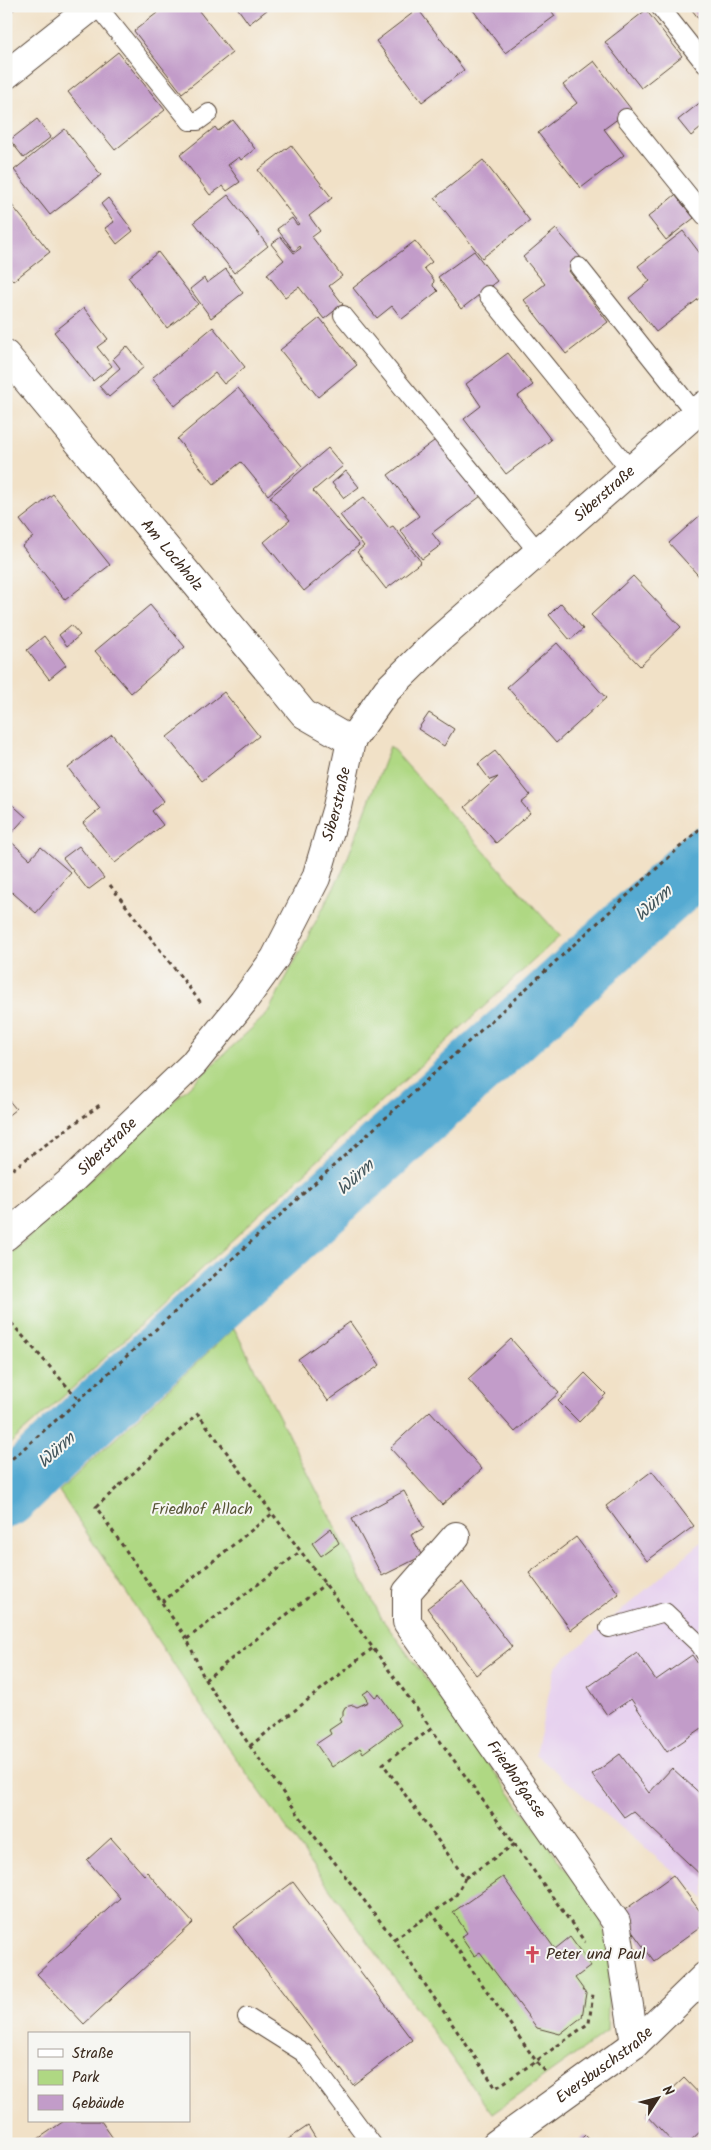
<svg xmlns="http://www.w3.org/2000/svg" width="711" height="2150" font-family="Kalam,sans-serif">
<style>
.built{fill:#e7d2ef}
.green{fill:#afd883;stroke:#758150}
.lines{fill:none;stroke-linecap:round;stroke-linejoin:round}
.river{stroke:#55aad1;stroke-width:62}
.building{fill:#c29cc9}
.lane-casing{stroke:#564537;stroke-width:20}
.street-casing{stroke:#564537;stroke-width:30}
.secondary-casing{stroke:#564537;stroke-width:30}
.path{stroke:#564537;stroke-width:3;stroke-dasharray:4 4;stroke-linecap:butt}
.lane{stroke:#fff;stroke-width:18}
.street{stroke:#fff;stroke-width:28}
.secondary{stroke:#fff;stroke-width:28}
.labels{text-anchor:middle;dominant-baseline:central;stroke-width:4;stroke-linejoin:round;paint-order:stroke}
.street-label{font-size:16px;fill:#3b2a1e;stroke:#f6f6f2}
.park-label{font-size:16px;fill:#585637;stroke:#f6f6f2}
.poi-label{font-size:16px;fill:#3b2a1e;stroke:#f6f6f2;text-anchor:start}
.water-label{font-size:18px;font-style:italic;fill:#44575d;stroke:#f6f6f2}
</style>
<rect width="100%" height="100%" fill="#f6f6f2"/>
<filter id="ink" filterUnits="userSpaceOnUse"><feTurbulence type="fractalNoise" baseFrequency=".02" numOctaves="2"/><feDisplacementMap in="SourceGraphic" scale="10" xChannelSelector="R" yChannelSelector="G"/><feConvolveMatrix kernelMatrix="1 2 1 2 8 2 1 2 1" color-interpolation-filters="sRGB"/></filter>
<filter id="wash" filterUnits="userSpaceOnUse"><feTurbulence type="fractalNoise" baseFrequency=".0096" numOctaves="4" result="noise"/><feDisplacementMap in="SourceGraphic" scale="20" xChannelSelector="R" yChannelSelector="G"/><feGaussianBlur stdDeviation="1.12" result="paint"/><feColorMatrix in="noise" values="0 0 0 0 0 0 0 0 0 0 0 0 0 0 0 0 0 1.4 0 .05"/><feComposite in="paint" operator="in"/></filter>
<g filter="url(#wash)">
<rect width="100%" height="100%" fill="#f1e1c7"/>
<!-- built -->
<path class="built" d="M705,1539V1899L535,1754L555,1667Z"/>
<!-- green -->
<path class="green" d="M390,746L560,936L65,1395L6,1447V1258L267,1014L343,870Z
M234,1328L382,1619L601,1917L610,1953L607,2032L492,2114L230,1750L59,1491Z"/>
<g class="lines">
<!-- river -->
<path class="river" d="M6,1497L102,1406L705,858"/>
</g>
<g id="blocks">
<!-- building -->
<path class="building" d="M6,6H18L6,16Z
M166,6H195L232,53L182,93L134,31Z
M236,6H272L249,24Z
M470,6H548L555,16L505,53Z
M689,6H705V27Z
M418,9L464,70L422,102L376,41Z
M646,10L682,56L641,88L605,42Z
M118,52L165,110L115,150L68,92Z
M594,61L631,109L604,129L624,155L581,188L538,133L577,103L563,85Z
M702,101L705,105V125L691,136L678,120Z
M37,119L51,137L24,158L10,140Z
M233,120L255,149L241,160L239,157L228,165L240,182L227,191L223,186L210,195L180,155L215,127L218,131Z
M65,129L101,175L50,215L14,170Z
M291,145L332,198L309,216L320,231L312,237L342,276L329,286L343,304L324,319L299,287L285,297L267,274L284,260L271,244L281,237L294,253L301,248L300,246L294,251L277,229L292,218L297,225L299,224L258,170Z
M483,160L530,221L482,258L435,198Z
M228,195L268,246L234,273L194,222Z
M675,195L694,218L666,240L648,217Z
M6,198L50,252L13,281L6,273Z
M108,198L133,231L117,244L105,228L114,222L101,204Z
M556,229L582,259L569,271L608,322L566,354L524,300L545,284L523,257Z
M683,231L705,260V294L656,332L629,298L650,281L638,266Z
M415,241L432,262L424,268L434,280L433,286L438,291L402,319L392,306L377,318L353,288Z
M474,251L497,281L461,309L438,277Z
M158,252L198,304L167,328L128,277Z
M226,269L243,293L211,318L190,289L204,278L207,283Z
M84,308L108,339L97,347L112,366L93,381L54,332Z
M320,318L357,365L318,397L280,350Z
M213,327L245,367L224,384L215,373L175,406L152,378Z
M127,346L144,367L109,397L99,386L120,368L113,359Z
M508,353L533,385L518,396L551,440L506,474L464,419L481,406L466,384Z
M238,388L302,466L268,495L241,462L214,484L177,439Z
M438,438L481,496L432,533L441,545L422,559L400,530L419,516L388,475Z
M328,448L343,466L313,491L359,545L304,591L264,542L290,520L270,497Z
M346,471L359,487L344,498L332,483Z
M53,494L110,565L65,600L22,546L33,537L20,520Z
M364,497L389,528L393,526L421,562L386,589L357,552L364,546L340,515Z
M705,511V583L669,543Z
M633,576L681,627L640,666L591,615Z
M561,603L583,629L570,640L549,615Z
M150,605L185,647L131,693L95,651Z
M71,625L80,635L67,646L59,635Z
M44,636L66,665L49,679L27,650Z
M557,643L606,698L556,743L507,687Z
M224,692L259,736L202,781L167,737Z
M429,713L454,729L444,746L418,729Z
M112,734L164,801L152,811L163,825L115,863L83,823L100,809L68,768Z
M495,751L530,795L521,802L530,813L496,843L465,807L498,777L490,780L478,764Z
M6,799L26,817L7,838L30,859L41,847L71,873L36,913L6,887Z
M79,846L104,878L88,890L63,858Z
M6,1097L16,1109L6,1117Z
M350,1322L380,1365L328,1401L298,1359Z
M511,1339L559,1393L515,1432L468,1379Z
M585,1373L606,1394L579,1422L558,1401Z
M430,1411L482,1469L442,1505L390,1448Z
M652,1471L694,1526L647,1561L606,1506Z
M404,1491L424,1528L411,1535L422,1556L382,1576L352,1519Z
M331,1528L339,1543L321,1556L312,1543Z
M576,1537L619,1594L571,1630L529,1573Z
M462,1582L512,1647L476,1675L427,1608Z
M637,1653L656,1680L692,1655L705,1674V1726L667,1752L631,1699L607,1715L588,1687Z
M369,1690L375,1697L379,1694L401,1725L363,1753L360,1748L332,1767L316,1744L331,1734L329,1730L341,1722L339,1719L343,1716V1711L345,1707L353,1705L357,1707L368,1702L363,1694Z
M620,1754L649,1793L672,1768L705,1798V1879L633,1811L624,1817L592,1775Z
M111,1838L144,1875L147,1872L193,1923L84,2024L37,1974L120,1898L87,1860Z
M673,1875L705,1918V1924L654,1961L619,1914Z
M503,1877L555,1949L570,1937L591,1966L575,1978L586,1993L582,2017L560,2034L537,2028L480,1952L474,1956L461,1937L467,1933L453,1912Z
M293,1882L412,2040L353,2085L233,1927Z
M684,2078L705,2100V2127L687,2144H674L646,2114Z
M64,2121H101L117,2144H37L35,2141Z
M308,2126L319,2144H281Z
M585,2135L594,2144H576Z"/>
</g>
</g>
<g filter="url(#ink)">
<use href="#blocks" fill-opacity="0" stroke="#564537" stroke-width="1"/>
<g class="lines">
<defs>
<path id="lane" d="M97,6L190,121H198L209,113
M660,7L705,64
M626,118L705,216
M579,267L695,413
M488,295L631,471
M343,315L539,553
M609,1628L665,1612L700,1645L705,1653
M247,2017L304,2053L372,2144"/>
<g id="street">
<path d="M6,75L93,6"/>
<path id="s1" d="M6,355L304,714L351,741"/>
<path id="s2" d="M6,1236L71,1181L193,1064L243,1002L275,958L316,878L337,807L351,741L387,690L436,642L705,405"/>
<path id="s3" d="M456,1536L407,1592V1622L616,1922L635,2044"/>
</g>
<g id="secondary">
<path id="s4" d="M496,2144L635,2044L705,1976"/>
</g>
</defs>
<!-- lane casing -->
<use href="#lane" class="lane-casing"/>
<!-- street casing -->
<use href="#street" class="street-casing"/>
<!-- secondary casing -->
<use href="#secondary" class="secondary-casing"/>
<!-- path -->
<path class="path" d="M110,885L201,1003
M6,1174L101,1104
M6,1317L79,1400
M6,1464L79,1400L705,824
M162,1602L273,1513
M187,1639L301,1551
M205,1680L325,1584
M431,1729L383,1764L465,1878L455,1897L432,1913L536,2061L589,2023L593,1994
M250,1746L373,1648
M465,1878L515,1844
M394,1939L432,1913
M545,2071L536,2061L496,2088L394,1939L308,1828L250,1746L205,1680L187,1639L96,1507L198,1414L373,1648L585,1942"/>
<!-- lane -->
<use href="#lane" class="lane"/>
<!-- street -->
<use href="#street" class="street"/>
<!-- secondary -->
<use href="#secondary" class="secondary"/>
</g>
</g>
<!-- icons -->
<defs>
<symbol id="church-bare" viewBox="-9 -9 18 18"><path d="M-1.2-6h2.4v3.5h3.3v2.4h-3.3V6h-2.4V-.1h-3.3v-2.4h3.3Z" fill="#d1495b" stroke="#f6f6f2" stroke-width="2.5" paint-order="stroke"/></symbol>
</defs>
<g fill-rule="evenodd">
<use href="#church-bare" x="520" y="1942" width="25" height="25"/>
</g>
<g class="labels">
<!-- street labels -->
<g class="street-label">
<text stroke="none"><textPath href="#s2" startOffset="975">Siberstraße</textPath></text>
<text stroke="none"><textPath href="#s1" startOffset="260">Am Lochholz</textPath></text>
<text stroke="none"><textPath href="#s2" startOffset="555">Siberstraße</textPath></text>
<text stroke="none"><textPath href="#s2" startOffset="135">Siberstraße</textPath></text>
<text stroke="none"><textPath href="#s3" startOffset="296">Friedhofgasse</textPath></text>
<text stroke="none"><textPath href="#s4" startOffset="134">Eversbuschstraße</textPath></text>
</g>
<!-- park labels -->
<g class="park-label">
<text x="202" y="1509">Friedhof Allach</text>
</g>
<!-- poi labels -->
<g class="poi-label">
<text x="546" y="1954">Peter und Paul</text>
</g>
<!-- water labels -->
<g class="water-label">
<text transform="translate(654 904) rotate(-42)">Würm</text>
<text transform="translate(356 1178) rotate(-42)">Würm</text>
<text transform="translate(57 1451) rotate(-42)">Würm</text>
</g>
</g>
<!-- margin -->
<rect width="711" height="2150" fill="none" stroke="#f6f6f2" stroke-width="25"/>
<!-- legend -->
<rect x="28" y="2032" width="162" height="90" fill="#f6f6f2" stroke="#aba49d"/>
<rect x="38" y="2049" width="25" height="8" fill="#ffffff" stroke="#aba49d"/>
<text x="72" y="2058" font-size="15" fill="#3b2a1e">Straße</text>
<rect x="38" y="2070" width="25" height="15" fill="#afd883" stroke="#aba49d"/>
<text x="72" y="2082" font-size="15" fill="#3b2a1e">Park</text>
<rect x="38" y="2095" width="25" height="15" fill="#c29cc9" stroke="#aba49d"/>
<text x="72" y="2108" font-size="15" fill="#3b2a1e">Gebäude</text>
<!-- north arrow -->
<g transform="translate(658 2098) rotate(54)" stroke="#f6f6f2" stroke-width="4" paint-order="stroke">
<path d="M0-4L9 19L0 12L-9 19Z" fill="#3b2a1e"/>
<text y="-8" font-size="14" font-weight="bold" text-anchor="middle" fill="#3b2a1e">N</text>
</g>
</svg>
